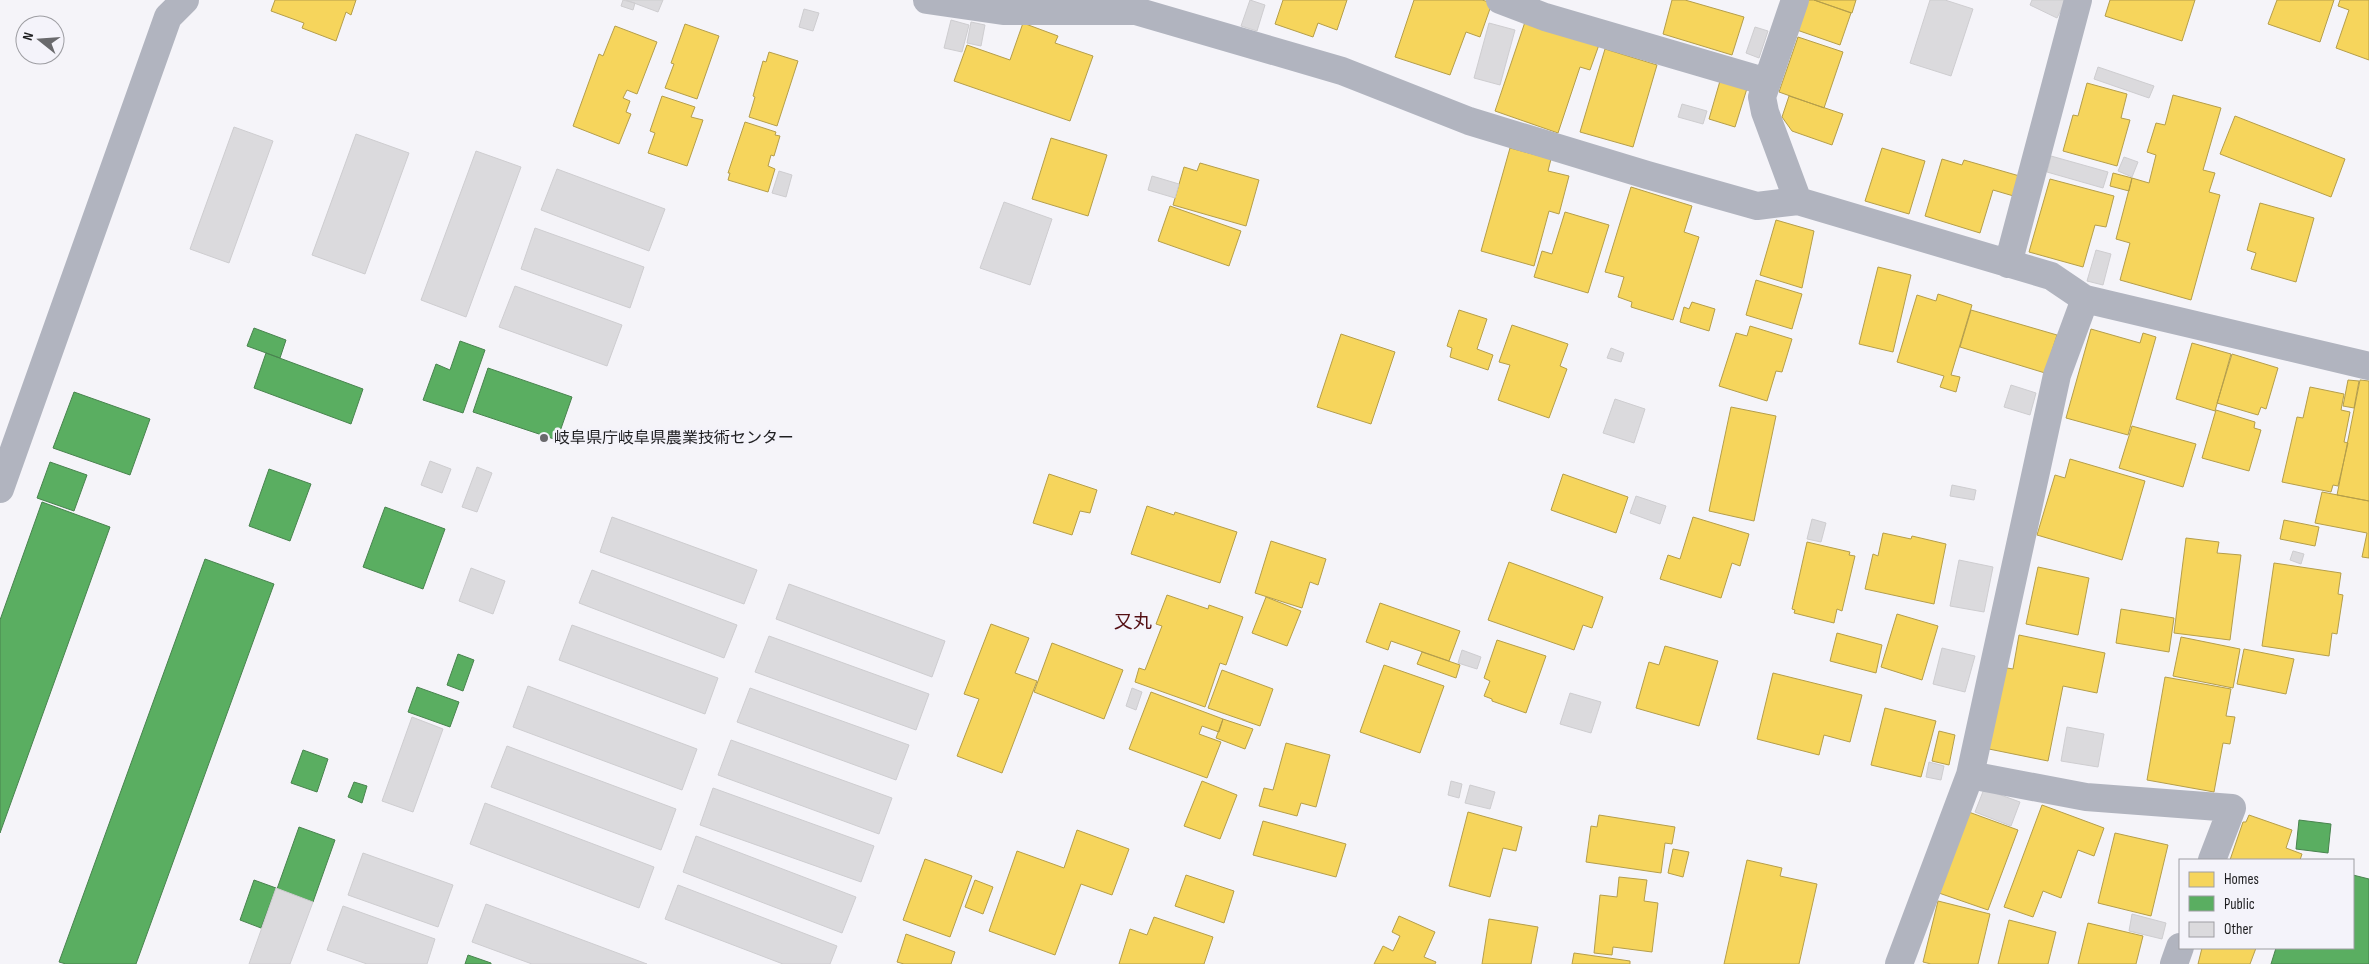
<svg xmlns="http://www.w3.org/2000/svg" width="2369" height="964" font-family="'Sofia Sans Condensed','Noto Sans JP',sans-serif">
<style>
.homes{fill:#f6d55c;stroke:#b59e4a}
.public{fill:#5aae61;stroke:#48834e}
.building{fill:#dbdadd;stroke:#cecdd0}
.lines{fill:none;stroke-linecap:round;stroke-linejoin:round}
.street{stroke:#b1b4bf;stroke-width:28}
.poi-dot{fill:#69696c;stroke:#f4f3fa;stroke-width:2}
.labels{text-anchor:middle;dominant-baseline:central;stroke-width:5;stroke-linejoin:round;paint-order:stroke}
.poi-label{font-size:16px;fill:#1e1e20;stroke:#f4f3fa;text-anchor:start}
.quarter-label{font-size:19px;fill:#540f13;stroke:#f4f3fa}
</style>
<rect width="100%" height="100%" fill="#f5f4f9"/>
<!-- homes -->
<path class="homes" d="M275,0H356L351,15L346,12L336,41L302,28L304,23L271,11Z
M1283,0H1347L1337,30L1318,23L1313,37L1275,24Z
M1414,0H1482L1492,3L1480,37L1466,32L1450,75L1395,57Z
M1672,0H1685L1744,17L1732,55L1663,34Z
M1804,0H1814L1851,13L1840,45L1794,29Z
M1814,0H1856L1852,13Z
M2110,0H2195L2182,41L2105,16Z
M2277,0H2334L2320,42L2268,24Z
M2340,0H2369V60L2336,48L2349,10L2338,6Z
M1527,16L1600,42L1590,70L1580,67L1558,133L1495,111Z
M1023,23L1058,36L1055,43L1093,56L1070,121L954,81L967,45L1010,60Z
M685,24L719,36L697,99L665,88L674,64L671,63Z
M615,26L657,42L637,94L627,90L623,98L630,101L626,112L631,114L619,144L573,126L599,54L603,56Z
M1798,37L1843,52L1824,108L1779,92Z
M1605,49L1657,65L1633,147L1580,132Z
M769,52L798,61L777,126L749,117L755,97L753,96L763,61L766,62Z
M1722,74L1749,82L1735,127L1709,119Z
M2087,83L2127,94L2121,118L2130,120L2117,166L2063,151L2073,115L2078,116Z
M2173,95L2221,108L2203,170L2215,173L2209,192L2220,195L2191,300L2120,280L2130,243L2116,239L2132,178L2149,183L2156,155L2147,152L2156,123L2165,125Z
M662,96L695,107L691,117L703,120L687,166L648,153L655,133L650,131Z
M1789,96L1843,114L1832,145L1792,131L1782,117Z
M2235,116L2345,159L2331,197L2220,154Z
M745,122L776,132L775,135L780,136L774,156L771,155L768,166L775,169L768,192L728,180L730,173H728Z
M1051,138L1107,155L1088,216L1032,199Z
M1510,148L1551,159L1548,171L1569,176L1559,214L1549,211L1534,266L1481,251Z
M1882,148L1925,161L1909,214L1865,201Z
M1942,159L1962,165L1964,160L2023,177L2017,197L1993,190L1980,233L1925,216Z
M1200,163L1259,180L1246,226L1173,205L1184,167L1197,171Z
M2113,173L2132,178L2129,191L2110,186Z
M2050,179L2114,196L2106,227L2095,225L2083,267L2029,252Z
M1631,187L1692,206L1684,232L1699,237L1673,320L1631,307L1632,302L1618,297L1624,277L1605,272Z
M2260,203L2314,218L2296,282L2251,269L2256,253L2247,250Z
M1170,206L1241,231L1229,266L1158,241Z
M1565,212L1609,225L1588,293L1534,277L1542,251L1552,254Z
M1776,220L1814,231L1802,288L1760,275Z
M1878,267L1911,275L1893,352L1859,344Z
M1756,280L1802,294L1792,329L1746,315Z
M1938,294L1972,305L1951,375L1960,377L1956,392L1940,387L1944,376L1897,362L1917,295L1936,301Z
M1692,302L1715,309L1709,331L1680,322L1684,307L1689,309Z
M1459,310L1487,319L1477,349L1493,355L1488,370L1450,357L1452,348L1447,346Z
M1971,310L2057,335L2045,373L1960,347Z
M1512,325L1568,344L1560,366L1567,369L1549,418L1498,400L1510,365L1499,362Z
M1750,326L1792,339L1782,372L1776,371L1767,401L1719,386L1736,333L1747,336Z
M2091,329L2140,343L2143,333L2156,337L2128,435L2066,418Z
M1341,334L1395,352L1371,424L1317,407Z
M2192,343L2231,354L2215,411L2176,399Z
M2232,354L2278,368L2266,409L2261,407L2258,415L2217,403Z
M2348,380L2359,381L2354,408L2343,406Z
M2360,380L2369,381V501L2337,495Z
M2310,387L2344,394L2341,410L2350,412L2344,442L2348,443L2338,486L2333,485L2331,492L2282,482L2297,417L2303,418Z
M1731,407L1776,416L1754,521L1709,511Z
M2216,410L2255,422L2254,428L2261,430L2249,471L2202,458Z
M2132,426L2196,444L2183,487L2119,468Z
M2070,459L2145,481L2122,560L2037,535L2055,475L2065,478Z
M1049,474L1097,490L1090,513L1080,511L1072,535L1033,523Z
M1563,474L1628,497L1616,533L1551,510Z
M2322,492L2369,501V558L2362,557L2367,533L2315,523Z
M1147,506L1174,515L1175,512L1237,532L1220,583L1131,554Z
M1693,517L1749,534L1740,566L1732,563L1721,598L1660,579L1668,555L1680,559Z
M2284,520L2319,527L2315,546L2280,539Z
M1883,533L1911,539L1912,536L1946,544L1934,604L1865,589L1873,554L1878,556Z
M2186,538L2219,542L2217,553L2241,555L2230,640L2174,633Z
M1271,541L1326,559L1318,585L1310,582L1302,608L1255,593Z
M1807,542L1850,552L1849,555L1855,556L1842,611L1837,609L1834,623L1794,613L1795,610L1792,609Z
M1509,562L1603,597L1592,628L1583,625L1574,650L1488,620Z
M2274,563L2341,573L2338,594L2343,595L2337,634L2332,633L2329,656L2262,646Z
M2038,567L2089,578L2078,635L2026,624Z
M1167,595L1208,609L1209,605L1243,617L1226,665L1220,663L1205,707L1135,682L1139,668L1145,670L1162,626L1156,624Z
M1266,597L1301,611L1287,646L1252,633Z
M1380,603L1460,631L1449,661L1391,641L1388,650L1366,642Z
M2121,609L2174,618L2169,652L2116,643Z
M1897,614L1938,626L1922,680L1881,667Z
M991,624L1029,638L1015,673L1037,681L1002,773L957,756L979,699L964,694Z
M1837,633L1882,645L1876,673L1830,661Z
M2019,635L2105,653L2097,693L2063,686L2048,761L1984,748L2001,667L2013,669Z
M2181,637L2240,649L2233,688L2173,676Z
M1497,640L1546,656L1526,713L1492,701V699L1484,696L1490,681L1484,678Z
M1052,643L1123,670L1104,719L1034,692Z
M1665,646L1718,661L1699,726L1636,708L1649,662L1659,665Z
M2244,649L2294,659L2286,694L2237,684Z
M1422,652L1460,665L1456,678L1417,664Z
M1384,665L1444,686L1420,753L1360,732Z
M1222,670L1273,689L1260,726L1208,708Z
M1773,673L1862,695L1850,742L1824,735L1819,755L1757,739Z
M2165,677L2231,689L2226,716L2235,717L2230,744L2223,743L2214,792L2147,780Z
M1151,692L1223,719L1219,732L1202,726L1199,734L1221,742L1207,778L1129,749Z
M1885,708L1936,721L1921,777L1871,765Z
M1223,719L1253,729L1245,749L1216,738Z
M1939,731L1955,735L1949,765L1932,761Z
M1286,743L1330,755L1316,807L1301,803L1297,816L1259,806L1264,788L1273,790Z
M1202,781L1237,795L1220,839L1184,826Z
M2042,805L2104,828L2094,856L2078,850L2061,898L2043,891L2033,917L2004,907Z
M1966,811L2018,830L1988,910L1936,892Z
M1468,812L1522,827L1516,851L1503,848L1490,897L1449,886Z
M1599,815L1675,827L1672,844L1665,843L1661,873L1586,862L1591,826L1597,827Z
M2249,815L2292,830L2286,848L2302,854L2300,860H2230L2243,822H2246Z
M1263,821L1346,844L1336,877L1253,855Z
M1077,830L1129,849L1112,895L1081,884L1055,955L989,931L1017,851L1064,868Z
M2115,833L2168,845L2151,916L2098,903Z
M1673,849L1689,852L1683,877L1668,873Z
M925,859L972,876L950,937L903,920Z
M1747,860L1782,868L1780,876L1817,884L1799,964H1724Z
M1186,875L1234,891L1224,923L1175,906Z
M1619,877L1647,880L1644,901L1658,903L1652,952L1613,947L1612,955L1594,953L1600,895L1617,897Z
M975,880L993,887L983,914L965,907Z
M1938,901L1990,914L1978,964H1931L1923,962Z
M1399,916L1435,932L1424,957L1436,962L1435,964H1374L1383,946L1393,951L1400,936L1392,932Z
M1154,917L1213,937L1204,964H1119L1130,929L1147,935Z
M1489,919L1538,927L1531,964H1482Z
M2009,920L2056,932L2048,964H1998Z
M2088,923L2143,936L2136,964H2078Z
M906,934L955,952L951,964H904L897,962Z
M2202,948H2256L2250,964H2198Z
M1574,953L1630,961V964H1572Z"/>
<!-- public -->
<path class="public" d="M254,328L286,340L280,358L247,346Z
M460,341L485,350L463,413L423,400L436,364L450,370Z
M266,353L363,389L351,424L254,388Z
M488,368L572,397L557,440L473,412Z
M74,392L150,419L130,475L53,448Z
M50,462L87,475L74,511L37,498Z
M269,469L311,484L290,541L249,526Z
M42,502L110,527L0,833V620Z
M385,507L445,529L423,589L363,567Z
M205,559L274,584L136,964H66L59,962Z
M458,654L474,660L463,691L447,685Z
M417,687L459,702L450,727L408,712Z
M303,750L328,759L317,792L291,783Z
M354,782L367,786L362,803L348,797Z
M2299,820L2331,824L2328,853L2296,849Z
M299,827L335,840L313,902L277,889Z
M2353,875L2369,879V964H2271L2276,948H2353Z
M254,880L276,888L261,928L240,920Z
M468,955L491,963V964H465Z"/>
<!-- building -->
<path class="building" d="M623,0L635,3L633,10L621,6Z
M626,0H663L658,12Z
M1250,0L1265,5L1257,31L1241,26Z
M1930,0H1945L1973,9L1951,76L1910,63Z
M2032,0H2066L2057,18L2030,5Z
M804,9L819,13L813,31L799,27Z
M951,20L969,25L962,52L944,48Z
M971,22L985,25L981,46L967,43Z
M1489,23L1515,30L1500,85L1474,78Z
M1755,27L1768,31L1759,58L1746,53Z
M2098,67L2154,86L2149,98L2094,79Z
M1682,104L1707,111L1703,124L1678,117Z
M234,127L273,141L229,263L190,249Z
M356,134L409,153L365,274L312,255Z
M476,151L521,167L466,317L421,300Z
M2051,156L2108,172L2103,188L2047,172Z
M2124,157L2138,162L2132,177L2118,171Z
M557,169L665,209L649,251L541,210Z
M779,171L792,175L786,197L772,193Z
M1152,176L1179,184L1175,198L1148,190Z
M1004,202L1052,219L1030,285L980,268Z
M535,228L644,267L630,308L521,269Z
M2096,250L2111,254L2103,285L2087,281Z
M515,286L622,325L607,366L499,327Z
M1611,348L1624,353L1621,362L1607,358Z
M2011,385L2036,393L2030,415L2004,407Z
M1615,399L1645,409L1634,443L1603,433Z
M430,461L451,469L442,493L421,485Z
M477,467L492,473L477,512L462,507Z
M1952,485L1976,490L1974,500L1950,496Z
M1636,496L1666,506L1660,524L1630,513Z
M612,517L757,570L744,604L600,552Z
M1812,519L1826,523L1821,542L1807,539Z
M2293,551L2304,554L2301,564L2290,560Z
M1959,560L1993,567L1984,612L1950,606Z
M471,568L505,581L493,614L459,601Z
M592,570L737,625L724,658L579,603Z
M789,584L945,641L932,677L776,619Z
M572,625L718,678L705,714L559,660Z
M769,636L929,694L916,730L755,672Z
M1942,648L1975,656L1965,692L1933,684Z
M1462,650L1481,657L1477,669L1458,663Z
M528,686L697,749L682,790L513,727Z
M750,688L909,745L896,780L737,722Z
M1132,688L1142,692L1136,710L1126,706Z
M1570,693L1601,702L1591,733L1560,724Z
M412,717L443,729L413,812L382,801Z
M2067,727L2104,734L2098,767L2061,761Z
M731,740L892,798L879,834L718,775Z
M507,746L676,809L661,850L491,787Z
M1929,762L1944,766L1941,780L1926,777Z
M1451,781L1462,784L1459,798L1448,795Z
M1470,785L1495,792L1490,809L1465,803Z
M713,788L874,846L861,882L700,825Z
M1984,789L2020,802L2011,826L1975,812Z
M485,803L654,867L639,908L470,844Z
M696,836L856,897L842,933L683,872Z
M363,853L453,885L438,927L348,895Z
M678,885L837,946L830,964H783L665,919Z
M276,888L313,902L290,964H249Z
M486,904L647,964H532L472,942Z
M343,906L435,939L427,964H367L327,950Z
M2132,914L2166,923L2162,939L2129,931Z"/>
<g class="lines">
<!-- street -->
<path class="street" d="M927,0L1003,11H1136L1342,71L1469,121L1647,175L1757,206L1798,201L2051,276L2085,299L2369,366
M1500,0L1545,17L1767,82
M1795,0L1762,97L1765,112L1798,201
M2008,264L2078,0
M0,489L168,17L185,0
M1970,775L2086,797L2232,808L2212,860
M1899,964L1970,775L2057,375L2085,299
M2174,964L2180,947"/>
</g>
<!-- markers -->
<circle class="poi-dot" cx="544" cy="438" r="5"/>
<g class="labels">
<!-- poi labels -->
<g class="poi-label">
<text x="554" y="438">岐阜県庁岐阜県農業技術センター</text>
</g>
<!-- quarter labels -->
<g class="quarter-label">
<text x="1133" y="622">又丸</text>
</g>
</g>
<!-- legend -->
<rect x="2179" y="859" width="175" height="90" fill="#f4f3fa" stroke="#9e9ea3"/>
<rect x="2189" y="872" width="25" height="15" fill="#f6d55c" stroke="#9e9ea3"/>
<text x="2224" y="884" font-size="15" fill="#1e1e20">Homes</text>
<rect x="2189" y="896" width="25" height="15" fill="#5aae61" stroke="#9e9ea3"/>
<text x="2224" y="909" font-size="15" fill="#1e1e20">Public</text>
<rect x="2189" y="922" width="25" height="15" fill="#dbdadd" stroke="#9e9ea3"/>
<text x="2224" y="934" font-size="15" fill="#1e1e20">Other</text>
<!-- north arrow -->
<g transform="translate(40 40) rotate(287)"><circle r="24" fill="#f4f3fa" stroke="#9e9ea3"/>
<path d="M0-4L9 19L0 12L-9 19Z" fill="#69696c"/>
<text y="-8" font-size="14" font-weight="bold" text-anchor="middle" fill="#1e1e20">N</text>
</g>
</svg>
